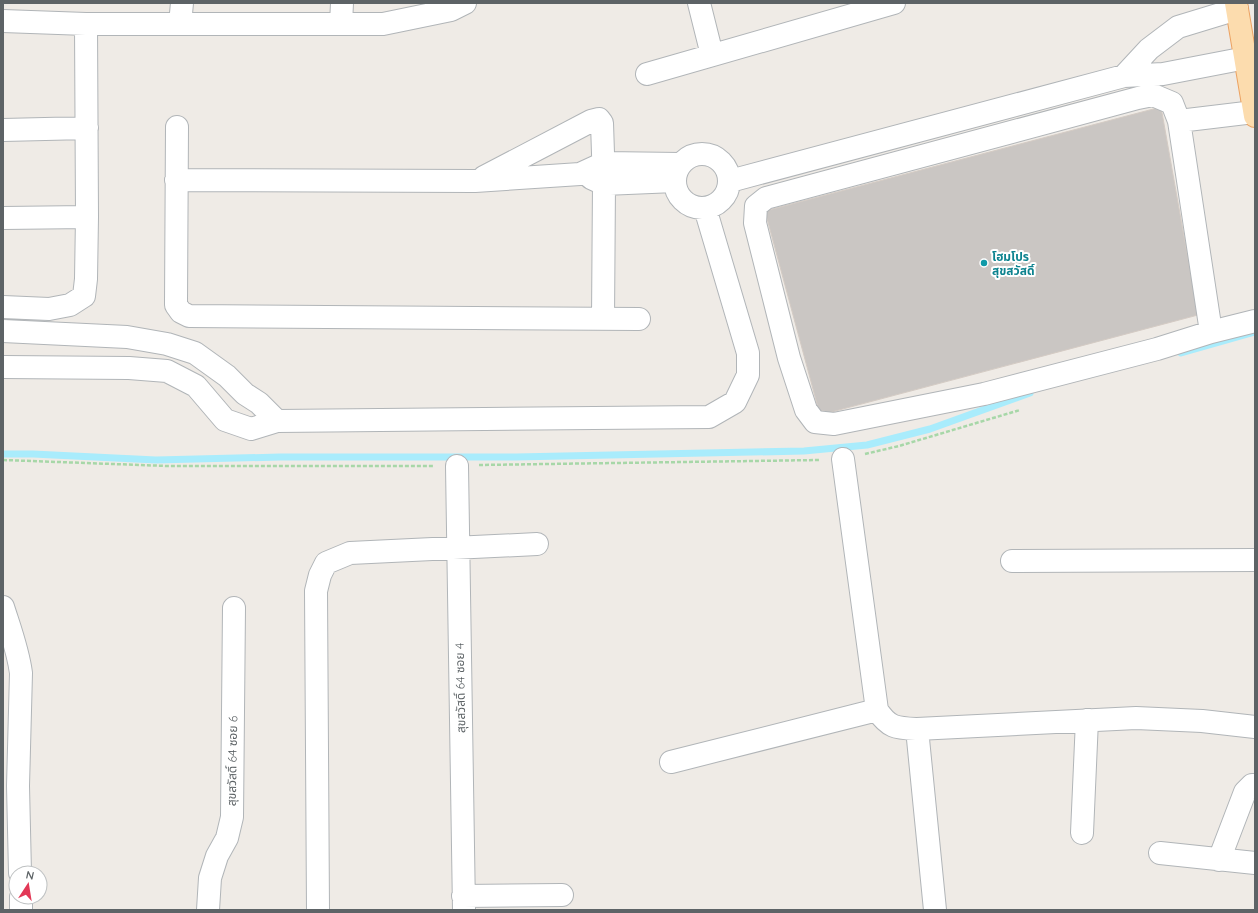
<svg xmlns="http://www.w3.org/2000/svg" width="1258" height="913" font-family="Quicksand,'Noto Sans Thai',sans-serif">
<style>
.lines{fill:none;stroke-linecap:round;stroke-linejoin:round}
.stream{stroke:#a9ecfc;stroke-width:7}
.building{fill:#cac6c3;stroke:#d4cbc4}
.minor-casing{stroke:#b1b5b8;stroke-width:24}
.major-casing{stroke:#eca262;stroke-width:24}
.path{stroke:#a7d7a8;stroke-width:2.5;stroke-dasharray:4 2;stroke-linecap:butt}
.minor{stroke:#fff;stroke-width:22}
.major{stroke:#fcdcae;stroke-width:22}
.culture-dot{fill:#0f9aa8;stroke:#fff;stroke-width:1.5}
.labels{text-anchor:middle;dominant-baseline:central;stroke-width:4;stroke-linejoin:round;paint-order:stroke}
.culture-label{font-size:12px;font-weight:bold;fill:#0d838f;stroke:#fff;text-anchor:start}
.street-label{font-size:12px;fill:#5d6366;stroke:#fff}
</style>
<rect width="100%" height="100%" fill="#efebe6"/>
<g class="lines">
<!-- stream -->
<path class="stream" d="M1181,353L1255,332
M3,454H33L156,460L280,457H516L804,451L867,445L930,429L1030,393"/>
</g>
<!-- building -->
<path class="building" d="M1161,107L1198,315L820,415L765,211Z"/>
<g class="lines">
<defs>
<path id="minor" d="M699,3L712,55
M3,21L86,24H383L451,10L465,3
M180,24L182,3
M341,24L342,3
M647,74L894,3
M1124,76L1149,49L1178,27L1237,9
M1254,112L1179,121L1172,103L1153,95L1138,98L766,198L756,206L755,223L789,358L806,410L815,422L834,424L984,394L1157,349L1211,332L1255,321
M1179,121L1211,332
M177,127L176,305L181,312L189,316L639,319
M3,130L87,128
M675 181a27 27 0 1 1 54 0a27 27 0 1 1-54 0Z
M484,177L591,121L599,119L602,123L604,184L603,319
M591,178L604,184L675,181
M176,180L475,181L580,174L604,163L680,164
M730,181L1124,76L1163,74L1246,58
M3,218L87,217
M3,307L49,309L70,305L84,296L86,279L87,217L86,24
M3,331L127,337L167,344L195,353L227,376L245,394L259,403L277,421
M3,367L129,368L167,371L196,386L225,420L251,429L277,421L709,417L735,402L748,375V353L705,208
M843,459L877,710C889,728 896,728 917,729L935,910
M457,466L464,910
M1012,561L1255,560
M3,607C10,629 18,650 21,673L18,786L20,873
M917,729L1136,718L1202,721L1255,727
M671,762L877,710
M1082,833L1087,720
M1160,853L1255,863
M1219,860L1245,792L1252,785H1255
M463,896L562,895
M21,897V910
M208,910L210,878L217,856L227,838L232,817L234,608
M318,910L316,591L320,575L326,563L350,553L537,544"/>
<path id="major" d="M1236,3L1255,116"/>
</defs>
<!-- minor casing -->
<use href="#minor" class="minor-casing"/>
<!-- major casing -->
<use href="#major" class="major-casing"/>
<!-- path -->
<path class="path" d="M865,454L899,446L1020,410
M3,460L168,466H434
M479,465L820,460"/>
<!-- minor -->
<use href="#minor" class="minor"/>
<!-- major -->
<use href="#major" class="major"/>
</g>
<!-- markers -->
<circle class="culture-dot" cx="984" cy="263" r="4"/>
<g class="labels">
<!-- culture labels -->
<g class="culture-label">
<text x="992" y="256">โฮมโปร<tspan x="992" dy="14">สุขสวัสดิ์</tspan></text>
</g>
<!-- street labels -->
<g class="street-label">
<text transform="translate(460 688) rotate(-91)">สุขสวัสดิ์ 64 ซอย 4</text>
<text transform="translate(232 761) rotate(-89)">สุขสวัสดิ์ 64 ซอย 6</text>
</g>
</g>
<!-- border -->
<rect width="1258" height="913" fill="none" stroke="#5d6366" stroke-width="8"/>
<!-- north arrow -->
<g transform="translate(28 885) rotate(12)"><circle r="19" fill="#ffffff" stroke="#bec1c2"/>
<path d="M0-3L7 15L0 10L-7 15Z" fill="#e23856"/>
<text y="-6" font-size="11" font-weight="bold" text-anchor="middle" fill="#5d6366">N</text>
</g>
</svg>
